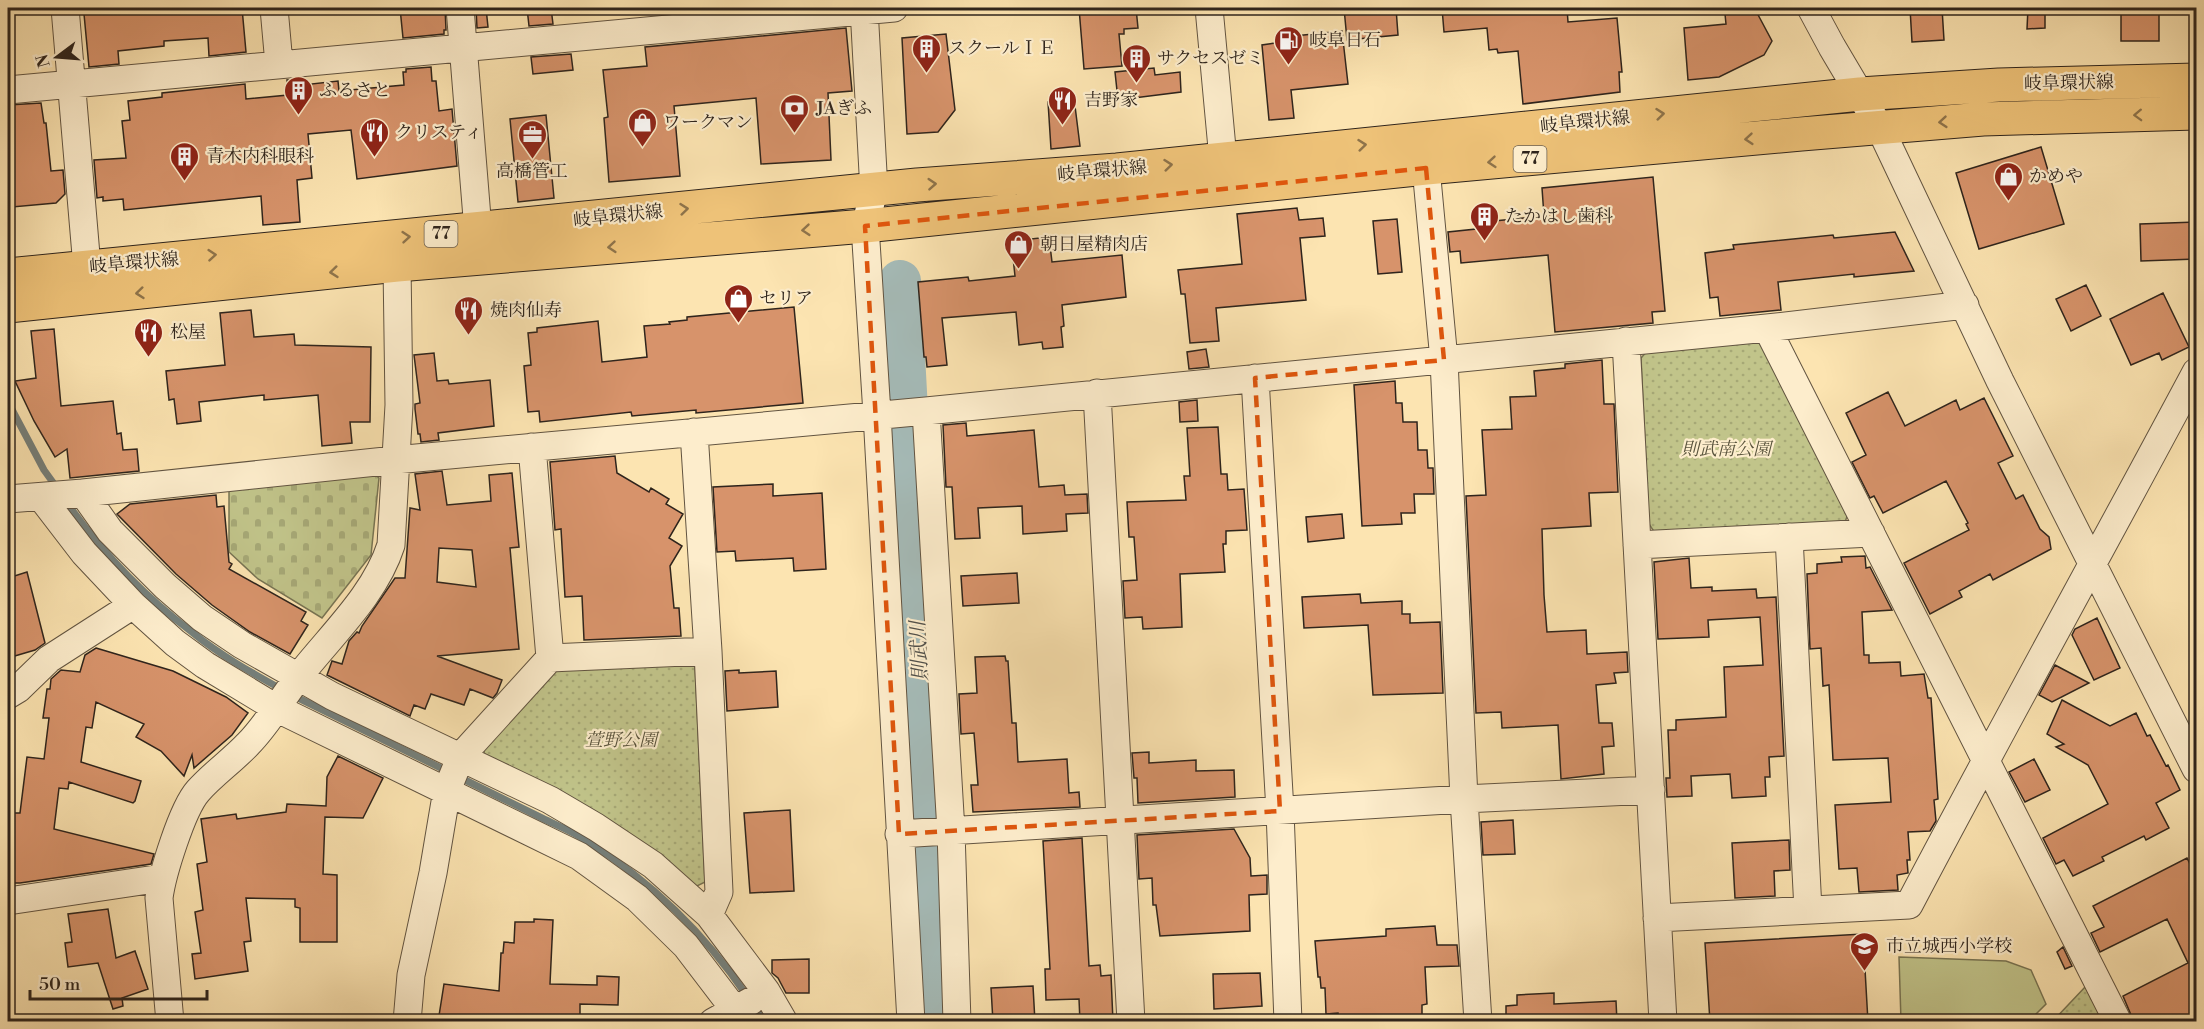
<svg xmlns="http://www.w3.org/2000/svg" width="2204" height="1029" font-family="'Libre Bodoni','Noto Serif JP',serif">
<style>
.green{fill:url(#green-dots);stroke:#787453;stroke-width:1.5}
.cemetery{fill:url(#cemetery-stones);stroke:#787453;stroke-width:1.5}
.pitch{fill:#c1c48a;stroke:#787453;stroke-width:1.5}
.lines{fill:none;stroke-linecap:round;stroke-linejoin:round}
.stream{stroke:#757f7a;stroke-width:7}
.river{stroke:#a5bbb8;stroke-width:42}
.building{fill:#d7936b;stroke:#2e241c;stroke-width:1.5;fill-rule:evenodd}
.minor-casing{stroke:#625441;stroke-width:29}
.major-casing{stroke:#2e241c;stroke-width:35}
.minor{stroke:#fdedcc;stroke-width:27}
.major{stroke:#eec278;stroke-width:33}
.oneway{stroke:#8e734a}
.marked{fill:none;stroke:#df560d;stroke-width:4.5;stroke-dasharray:12 8;stroke-linejoin:round}
.labels{text-anchor:middle;dominant-baseline:central;stroke-width:4.5;stroke-linejoin:round;paint-order:stroke}
.shield{fill:#fdedcc;stroke:#6c6051;stroke-width:1.5}
.shield-label{font-size:16px;font-weight:bold;fill:#2e241c}
.poi-label{font-size:18px;fill:#2e241c;stroke:#fdedcc;text-anchor:start}
.street-label{font-size:18px;fill:#2e241c;stroke:#fdedcc}
.park-label{font-size:18px;font-style:italic;fill:#5a543d;stroke:#fdedcc}
.water-label{font-size:20px;font-style:italic;fill:#52514b;stroke:#fdedcc}
</style>
<defs>
<pattern id="green-dots" width="8" height="8" patternUnits="userSpaceOnUse" patternTransform="scale(1.5)"><rect width="8" height="8" fill="#c1c48a"/><path d="M2 2h.1M6 6h.1" fill="none" stroke="#a6a876" stroke-width="1.8" stroke-linecap="round"/></pattern>
<pattern id="cemetery-stones" width="16" height="16" patternUnits="userSpaceOnUse" patternTransform="scale(1.5)"><rect width="16" height="16" fill="#c1c48a"/><path d="M2 7V4a2 2 0 0 1 4 0v3zM10 15v-3a2 2 0 0 1 4 0v3z" fill="#a6a876"/></pattern>
</defs>
<rect width="100%" height="100%" fill="#fce4b1"/>
<filter id="stains"><feTurbulence type="fractalNoise" baseFrequency=".00333" numOctaves="4"/><feColorMatrix values="0 0 0 0 .2 0 0 0 0 .09 0 0 0 0 .02 0 0 0 .5 -.17"/></filter>
<radialGradient id="worn" r=".72"><stop offset=".6" stop-color="#630" stop-opacity="0"/><stop offset="1" stop-color="#630" stop-opacity=".3"/></radialGradient>
<!-- green -->
<path class="green" d="M1757,341L1763,345L1849,511L1845,522L1655,533L1649,524L1641,358L1648,350Z
M688,660L695,666L705,882L693,888L485,756L483,747L556,667Z
M2086,986L2104,1022H2052Z"/>
<!-- cemetery -->
<path class="cemetery" d="M373,472L379,478L371,555L322,618L258,579L229,552V487Z"/>
<!-- pitch -->
<path class="pitch" d="M1899,957L2006,961L2031,970L2046,1004L2029,1021H1901Z"/>
<g class="lines">
<!-- stream -->
<path class="stream" d="M8,402L44,470L57,488
M65,500C100,550 144,596 193,633C220,655 252,673 283,690
M292,695L449,772
M459,777C487,791 514,804 542,818C556,825 573,832 587,841C650,881 705,934 747,996
M753,1005L764,1022"/>
<!-- river -->
<path class="river" d="M900,281L940,1022"/>
</g>
<!-- building -->
<path class="building" d="M93,8H242L246,52L209,56L208,38L164,41V46L118,51L119,64L89,67L84,14L94,13Z
M400,8H445L446,30H444V34L403,38Z
M476,8H486L488,27L477,28Z
M527,8H551L553,24L529,26Z
M1079,8H1136L1138,28L1124,29V34H1119L1122,66L1084,69Z
M1344,8H1396L1398,35L1347,40Z
M1442,8H1567L1568,22L1617,18L1622,72H1619L1620,92L1523,104L1518,51L1498,53L1497,49L1489,50L1487,28L1444,32Z
M1910,8H1942L1944,40L1912,42Z
M2028,8H2045V28L2027,29Z
M2121,8H2159V41H2121Z
M1756,11L1772,41L1764,55L1719,77L1688,80L1684,28L1726,24L1725,14Z
M846,28L852,91L828,93L831,160L761,164L756,98L674,106L680,176L609,182L604,118L608,117L603,70L647,66L645,47Z
M1342,31L1348,84L1291,90L1294,118L1269,120L1262,45L1275,43V38Z
M946,34L955,110L938,132L907,134L902,38Z
M571,54L573,70L533,74L531,57Z
M431,67L432,81H436L439,111L452,109L457,166L357,179L351,130L308,134L312,178L297,180L300,222L263,225L261,196L124,210L123,199L103,201V197L97,198L94,160L126,158L122,121L130,120L128,101L162,97V93L245,84L246,99L288,95L287,80L302,79L303,85L338,81L339,91L404,85L403,72H406V69Z
M1154,68L1155,75L1180,72L1181,92L1118,100L1115,72Z
M1074,98L1080,146L1051,149L1048,102Z
M41,103L44,123H46L51,171L63,170L65,194L56,203L12,207L8,169V105Z
M546,115L554,198L518,202L510,119Z
M2041,147L2064,224L1979,249L1956,173Z
M1653,177L1665,311L1652,312L1653,323L1555,332L1548,255L1461,263L1460,251L1450,252L1448,232L1476,229L1475,223L1544,216L1542,188Z
M1297,208L1299,220L1323,218L1325,236L1300,238L1306,300L1216,308L1219,341L1190,343L1185,294H1181L1178,270L1242,264L1237,214Z
M1397,219L1402,272L1378,274L1373,221Z
M2196,222V259L2141,261L2140,224Z
M1895,232L1914,271L1854,277V274L1778,282L1781,310L1720,316L1718,297L1710,298L1705,253L1734,249L1733,245L1833,235L1834,238Z
M1030,237L1031,239L1049,237L1052,262L1122,255L1126,297L1062,305L1064,326L1061,327L1063,347L1043,349L1042,342L1019,345L1016,312L942,318L947,365L927,367L926,357H924L918,282L968,277L969,281L1015,276L1011,239Z
M2086,285L2101,316L2071,331L2056,299Z
M2163,293L2189,347L2162,360L2159,353L2131,365L2110,319Z
M794,307L803,403L696,413V410L632,416L631,412L540,422L539,411L528,412L524,366L531,365L528,333L537,332V328L598,321L602,362L647,357L644,326L670,324L669,322L687,320V317Z
M251,310L254,337L294,334L295,345L371,347L370,422H350L352,443L322,446L318,395L264,400V395L199,402L201,421L177,424L174,399L169,400L166,371L225,365L220,313Z
M54,329L61,406L113,401L117,434L121,433L123,450L137,449L139,471L70,478L67,449L55,457L34,421L15,381L36,378L31,331Z
M1206,349L1209,367L1189,369L1187,352Z
M434,353L437,381L448,380L449,384L490,380L494,426L438,433L439,440L421,442L420,434H418L415,409V404L420,403L414,355Z
M1602,360L1604,404H1614L1618,492L1589,493L1591,526L1542,529L1544,595L1547,632L1586,630L1587,654L1627,652L1628,672L1614,673L1616,683L1596,685L1599,723H1612L1614,746L1602,747L1604,774L1561,779L1558,725L1502,728L1501,712L1476,713L1466,496L1486,495L1482,430L1512,429L1510,397L1536,396L1534,371L1565,368V364Z
M1395,381L1396,403H1402L1403,422H1417L1418,450H1427L1428,468H1433L1434,494H1414L1415,513H1401L1402,524L1362,526L1354,385Z
M1888,392L1905,426L1956,400L1960,410L1984,398L2013,456L1998,463L2016,499L2023,495L2040,529L2049,537L2051,549L1993,580L1990,574L1959,591L1962,597L1930,614L1904,563L1969,530L1966,524L1968,523L1946,481L1883,513L1874,496L1870,498L1852,462L1866,455L1846,413Z
M1197,400L1198,421L1180,422L1179,402Z
M966,423L967,436L1034,430L1039,487L1064,485L1065,495L1087,494L1088,513L1066,514L1067,531L1023,534L1022,506L978,508L980,538L955,539L952,487H946L943,425Z
M1218,427L1221,474H1227L1228,490L1244,489L1247,530L1226,531V544H1223L1225,572L1180,574L1182,627L1143,629L1142,617L1125,618L1123,581L1137,580L1134,537H1129L1127,502L1186,500L1184,476H1190L1187,428Z
M615,456L617,473L649,492L651,488L669,499L666,504L683,514L669,538L682,546L670,566L674,608H679L681,636L584,640L582,596L565,597L561,529L555,530L550,462Z
M442,471L447,505L491,501L489,475L512,473L519,547L510,548L519,649L437,656L502,680L497,693L493,698L470,689L464,705L431,694L425,709L414,705L410,716L327,675L332,661L342,664L349,641L357,632L359,633L362,626L395,578H405L410,508L420,510L415,474ZM439,548L472,550L476,587L437,582Z
M773,484V496L822,493L826,569L794,571L793,558L736,561L735,551L717,552L713,487Z
M216,495L217,507L224,506L229,562L232,564L229,569L306,612L301,621L308,625L290,654L250,632L212,605L176,574L117,514L130,504Z
M1342,514L1344,538L1308,542L1306,517Z
M1865,556L1866,568L1870,567L1892,610L1862,612L1864,655H1869V663L1900,662L1901,676L1924,674L1928,698H1931L1938,799L1934,800L1936,821L1930,831L1908,832L1910,860H1907L1908,873L1897,875L1898,890L1859,892L1857,868L1839,869L1835,805L1891,802L1888,758L1833,760L1829,685L1823,686L1821,648L1810,649L1807,574L1817,573V564L1842,562L1841,557Z
M1689,558L1691,588L1712,587V591L1756,589L1757,598L1776,597L1784,756L1769,757L1770,777H1765L1766,796L1732,798L1730,774L1691,776L1692,796L1667,797L1666,778H1670L1668,730H1676V720L1726,717L1724,667L1763,665L1760,617L1708,620L1709,637L1658,639L1654,562Z
M27,572L45,643L35,650L8,658V578Z
M1017,573L1019,603L963,606L961,576Z
M1360,594L1361,603L1402,601V614H1410V623L1440,622L1443,693L1373,695L1368,625L1304,628L1302,597Z
M2097,618L2120,668L2094,680L2072,635L2075,629Z
M96,648L173,671L226,697L248,713L232,735L194,768L192,755L184,776L161,751L136,737L144,724L96,702L92,728L86,727L81,762L141,781L135,801L133,803L69,782L68,789L59,788L54,829L154,854L151,864L20,883H8V813H20L27,757L44,759L49,718H43L47,689H50L51,679L61,670L80,672L85,655Z
M1005,656L1006,661H1008L1012,723H1016L1018,762L1067,759L1069,793L1079,792L1080,807L973,812L971,785H978L974,733L961,734L959,694L977,693L975,657Z
M2055,665L2089,683L2052,702L2039,695Z
M739,670V673L776,671L778,707L727,711L725,671Z
M2062,700L2110,726L2136,713L2147,736L2150,735L2166,766L2168,765L2180,790L2156,803L2169,828L2146,840L2144,836L2102,857L2104,861L2073,876L2064,860L2056,864L2043,838L2108,804L2088,765L2056,747L2064,744L2047,734Z
M1149,752V763L1196,760V771L1234,770L1235,797L1138,803L1137,778H1134L1132,753Z
M338,756L383,778L363,818L325,817L323,874L337,875V942H300V908L295,907V899L246,898L251,941L244,942L248,971L195,979L192,954L201,953L195,912L203,910L197,864L207,862L201,819L236,814L237,819L286,812L287,804L326,806L327,777Z
M2034,759L2050,790L2025,802L2009,772Z
M790,810L794,891L750,893L744,813Z
M1513,820L1515,854L1483,855L1481,822Z
M1234,829L1250,858L1251,876L1267,875V894L1249,895L1250,931L1160,936L1156,905H1153L1152,878L1139,879L1137,835Z
M1082,838L1089,966L1100,965L1101,976L1111,975L1113,1022H1080L1079,999L1046,1000L1045,969H1050L1043,841Z
M1789,840L1790,870L1774,871L1775,896L1735,898L1732,843Z
M2187,858L2196,876V1022H2134L2123,996L2188,963L2167,919L2100,952L2091,933L2104,927L2093,906Z
M108,909L116,958L135,951L148,989L122,998L123,1006L113,1009L98,963L68,967L65,943L72,942L68,914Z
M534,919L553,920L550,984L597,985V976L619,977L618,1005L580,1004V1022H438L444,984L499,991L501,953H503L504,942L514,943L515,922H534Z
M1435,926L1437,945H1457L1459,966L1425,967L1427,1004L1422,1005V1020L1339,1022L1338,1013L1326,1014L1325,988H1321L1320,977H1318L1315,941L1386,936V929Z
M1863,934L1868,1022H1710L1705,943Z
M2063,947L2072,966L2065,969L2057,952Z
M809,959V993H786L778,978L772,973V960Z
M1260,973L1262,1006L1214,1009L1213,974Z
M1033,986L1035,1022H993L991,988Z
M1554,993V1004L1616,1001L1617,1022H1506V1006L1517,1005V995Z"/>
<g class="lines">
<defs>
<path id="minor" d="M65,8L87,267
M274,8L279,64
M460,8L478,230
M864,8L874,191L865,226L877,414L911,1022
M1209,8L1223,159
M1811,8L1832,47L1880,128L2000,381L2196,769
M8,90L894,8
M1426,168L1444,360L1464,799L1478,1022
M1767,328L2118,1022
M1626,341L1663,1022
M1255,378L1280,811L1288,1022
M1097,393L1131,1022
M926,411L951,831L957,1022
M694,432L708,651L719,892L709,915
M532,447L550,658
M83,493L395,460L926,411L1767,328L1965,305
M41,497L84,553L133,605L175,643L205,665L276,708L579,856L637,898L686,946L744,1022
M8,499L83,493L110,531L165,586L202,618L242,645L332,696L550,800L596,827L653,865L709,915L766,991L784,1022
M1789,537L1808,910
M1637,545L1871,533
M8,695L18,689L49,659L133,605
M899,834L1464,799L1651,790
M8,901L162,878
M1657,918L1909,905C2003,726 2101,550 2196,372
M170,1022L159,898C162,875 182,809 198,791C213,774 232,761 248,744C268,724 282,698 300,675C332,634 375,595 391,545L399,405L397,265
M407,1022L411,975L433,873L447,790L461,756L550,658L708,651
M713,1022L751,1001"/>
<path id="major" d="M8,275L917,185L1117,170L1860,94L1999,85L2196,80
M8,306L397,265L865,226L1426,168L1801,134L1983,119L2196,113"/>
</defs>
<!-- minor casing -->
<use href="#minor" class="minor-casing"/>
<!-- major casing -->
<use href="#major" class="major-casing"/>
<!-- minor -->
<use href="#minor" class="minor"/>
<!-- major -->
<use href="#major" class="major"/>
</g>
<!-- one-way arrows -->
<defs><path id="oneway-chevron" d="M-2-3.5L2.5 0L-2 3.5" fill="none" stroke-width="1.6" stroke-linecap="round" stroke-linejoin="round" transform="scale(1.5)"/></defs>
<g class="oneway">
<use href="#oneway-chevron" transform="translate(1660 114) rotate(-6)"/>
<use href="#oneway-chevron" transform="translate(2138 115) rotate(178)"/>
<use href="#oneway-chevron" transform="translate(1943 122) rotate(175)"/>
<use href="#oneway-chevron" transform="translate(1749 139) rotate(175)"/>
<use href="#oneway-chevron" transform="translate(1362 145) rotate(-6)"/>
<use href="#oneway-chevron" transform="translate(1492 162) rotate(175)"/>
<use href="#oneway-chevron" transform="translate(1168 165) rotate(-6)"/>
<use href="#oneway-chevron" transform="translate(932 184) rotate(-4)"/>
<use href="#oneway-chevron" transform="translate(684 209) rotate(-6)"/>
<use href="#oneway-chevron" transform="translate(806 230) rotate(175)"/>
<use href="#oneway-chevron" transform="translate(406 237) rotate(-5)"/>
<use href="#oneway-chevron" transform="translate(612 247) rotate(175)"/>
<use href="#oneway-chevron" transform="translate(212 255) rotate(-5)"/>
<use href="#oneway-chevron" transform="translate(334 272) rotate(174)"/>
<use href="#oneway-chevron" transform="translate(140 293) rotate(174)"/>
</g>
<!-- marked area -->
<path class="marked" d="M1426,168L1444,360L1255,378L1280,811L899,834L865,226Z"/>
<!-- icons -->
<defs>
<symbol id="fuel-pin" viewBox="-11 -11 22 30"><path d="M0 17L-7.5 6A9.5 9.5 0 1 1 7.5 6Z" fill="#8f2418" stroke="#fdedcc"/><path d="M-5.5-6h7V0h2V4h1.3V-2.5L3-4.5l.8-.8L6-3V5H2.5V1h-1V6h-7ZM-4.2-4.7v3.2H.2V-4.7Z" fill="#fff"/></symbol>
<symbol id="building-pin" viewBox="-11 -11 22 30"><path d="M0 17L-7.5 6A9.5 9.5 0 1 1 7.5 6Z" fill="#8f2418" stroke="#fdedcc"/><path d="M-4-6H4V6H1V3H-1V6H-4ZM-2.5-4.3h1.7v1.8h-1.7ZM.8-4.3h1.7v1.8H.8ZM-2.5-1h1.7V.8h-1.7ZM.8-1h1.7V.8H.8Z" fill="#fff"/></symbol>
<symbol id="restaurant-pin" viewBox="-11 -11 22 30"><path d="M0 17L-7.5 6A9.5 9.5 0 1 1 7.5 6Z" fill="#8f2418" stroke="#fdedcc"/><path d="M-5-6h1v4h1v-4h1v4h1v-4h1v5L-1.5 .5V6h-2V.5L-5-1ZM5-6V6H3V1.5H1.5Q1.5-4 5-6Z" fill="#fff"/></symbol>
<symbol id="bank-pin" viewBox="-11 -11 22 30"><path d="M0 17L-7.5 6A9.5 9.5 0 1 1 7.5 6Z" fill="#8f2418" stroke="#fdedcc"/><path d="M-6-4H6V4H-6ZM0-2.3a2.3 2.3 0 1 0 0 4.6a2.3 2.3 0 1 0 0-4.6Z" fill="#fff"/></symbol>
<symbol id="shop-pin" viewBox="-11 -11 22 30"><path d="M0 17L-7.5 6A9.5 9.5 0 1 1 7.5 6Z" fill="#8f2418" stroke="#fdedcc"/><path d="M-5-2.5h2.3a2.7 3.5 0 0 1 5.4 0H5L5.5 6h-11ZM-1.5-2.5h3a1.5 2.3 0 0 0-3 0Z" fill="#fff"/></symbol>
<symbol id="office-pin" viewBox="-11 -11 22 30"><path d="M0 17L-7.5 6A9.5 9.5 0 1 1 7.5 6Z" fill="#8f2418" stroke="#fdedcc"/><path d="M-6-3h4V-5.5h4V-3h4V5H-6ZM-1-4.5V-3h2v-1.5ZM-6 0V1H6V0Z" fill="#fff"/></symbol>
<symbol id="school-pin" viewBox="-11 -11 22 30"><path d="M0 17L-7.5 6A9.5 9.5 0 1 1 7.5 6Z" fill="#8f2418" stroke="#fdedcc"/><path d="M0-5L7-2L0 1L-7-2ZM-4 1L0 2.5L4 1V4Q0 6-4 4Z" fill="#fff"/></symbol>
</defs>
<g fill-rule="evenodd">
<use href="#fuel-pin" x="1272" y="24" width="33" height="45"/>
<use href="#building-pin" x="910" y="32" width="33" height="45"/>
<use href="#building-pin" x="1120" y="42" width="33" height="45"/>
<use href="#building-pin" x="282" y="74" width="33" height="45"/>
<use href="#restaurant-pin" x="1046" y="84" width="33" height="45"/>
<use href="#bank-pin" x="778" y="92" width="33" height="45"/>
<use href="#shop-pin" x="626" y="106" width="33" height="45"/>
<use href="#restaurant-pin" x="358" y="116" width="33" height="45"/>
<use href="#office-pin" x="516" y="118" width="33" height="45"/>
<use href="#building-pin" x="168" y="140" width="33" height="45"/>
<use href="#shop-pin" x="1992" y="160" width="33" height="45"/>
<use href="#building-pin" x="1468" y="200" width="33" height="45"/>
<use href="#shop-pin" x="1002" y="228" width="33" height="45"/>
<use href="#shop-pin" x="722" y="282" width="33" height="45"/>
<use href="#restaurant-pin" x="452" y="294" width="33" height="45"/>
<use href="#restaurant-pin" x="132" y="316" width="33" height="45"/>
<use href="#school-pin" x="1848" y="930" width="33" height="45"/>
</g>
<g class="labels">
<!-- shield labels -->
<g class="shield">
<rect x="1513.5" y="146" width="33" height="26" rx="4.5"/>
<rect x="424.5" y="221" width="33" height="26" rx="4.5"/>
</g>
<g class="shield-label">
<text x="1530" y="159">77</text>
<text x="441" y="234">77</text>
</g>
<!-- poi labels -->
<g class="poi-label">
<text x="1309" y="40">岐阜日石</text>
<text x="948" y="48">スクールＩＥ</text>
<text x="1157" y="58">サクセスゼミ</text>
<text x="319" y="90">ふるさと</text>
<text x="1084" y="100">吉野家</text>
<text x="816" y="108">JAぎふ</text>
<text x="663" y="122">ワークマン</text>
<text x="395" y="132">クリスティ</text>
<text x="206" y="156">青木内科眼科</text>
<text x="532" y="171" text-anchor="middle">高橋管工</text>
<text x="2029" y="176">かめや</text>
<text x="1505" y="216">たかはし歯科</text>
<text x="1040" y="244">朝日屋精肉店</text>
<text x="759" y="298">セリア</text>
<text x="490" y="310">焼肉仙寿</text>
<text x="170" y="332">松屋</text>
<text x="1886" y="946">市立城西小学校</text>
</g>
<!-- street labels -->
<g class="street-label">
<text transform="translate(2069 83) rotate(-1)">岐阜環状線</text>
<text transform="translate(1585 122) rotate(-6)">岐阜環状線</text>
<text transform="translate(1102 171) rotate(-5)">岐阜環状線</text>
<text transform="translate(618 216) rotate(-6)">岐阜環状線</text>
<text transform="translate(134 263) rotate(-5)">岐阜環状線</text>
</g>
<!-- park labels -->
<g class="park-label">
<text x="1726" y="449">則武南公園</text>
<text x="621" y="740">萱野公園</text>
</g>
<!-- water labels -->
<g class="water-label">
<text transform="translate(920 651) rotate(-93)">則武川</text>
</g>
</g>
<!-- margin -->
<rect width="2204" height="1029" fill="none" stroke="#fce4b1" stroke-width="30"/>
<rect x="9" y="9" width="2186" height="1011" fill="none" stroke="#2e241c" stroke-width="3"/>
<rect x="15" y="15" width="2174" height="999" fill="none" stroke="#2e241c" stroke-width="1.5"/>
<!-- north arrow -->
<g transform="translate(57 57) rotate(254)" stroke="#fdedcc" stroke-width="4.5" paint-order="stroke">
<path d="M0-4.5L10 22L0 15L-10 22Z" fill="#2e241c"/>
<text y="-9" font-size="16" font-weight="bold" text-anchor="middle" fill="#2e241c">N</text>
</g>
<!-- scale -->
<path d="M30 990v9h177v-9" fill="none" stroke="#2e241c" stroke-width="3"/>
<text x="39" y="990" font-size="18" fill="#2e241c" stroke="#fdedcc" stroke-width="4.5" paint-order="stroke">50 m</text>
<rect width="100%" height="100%" filter="url(#stains)"/>
<rect width="100%" height="100%" fill="url(#worn)"/>
</svg>
